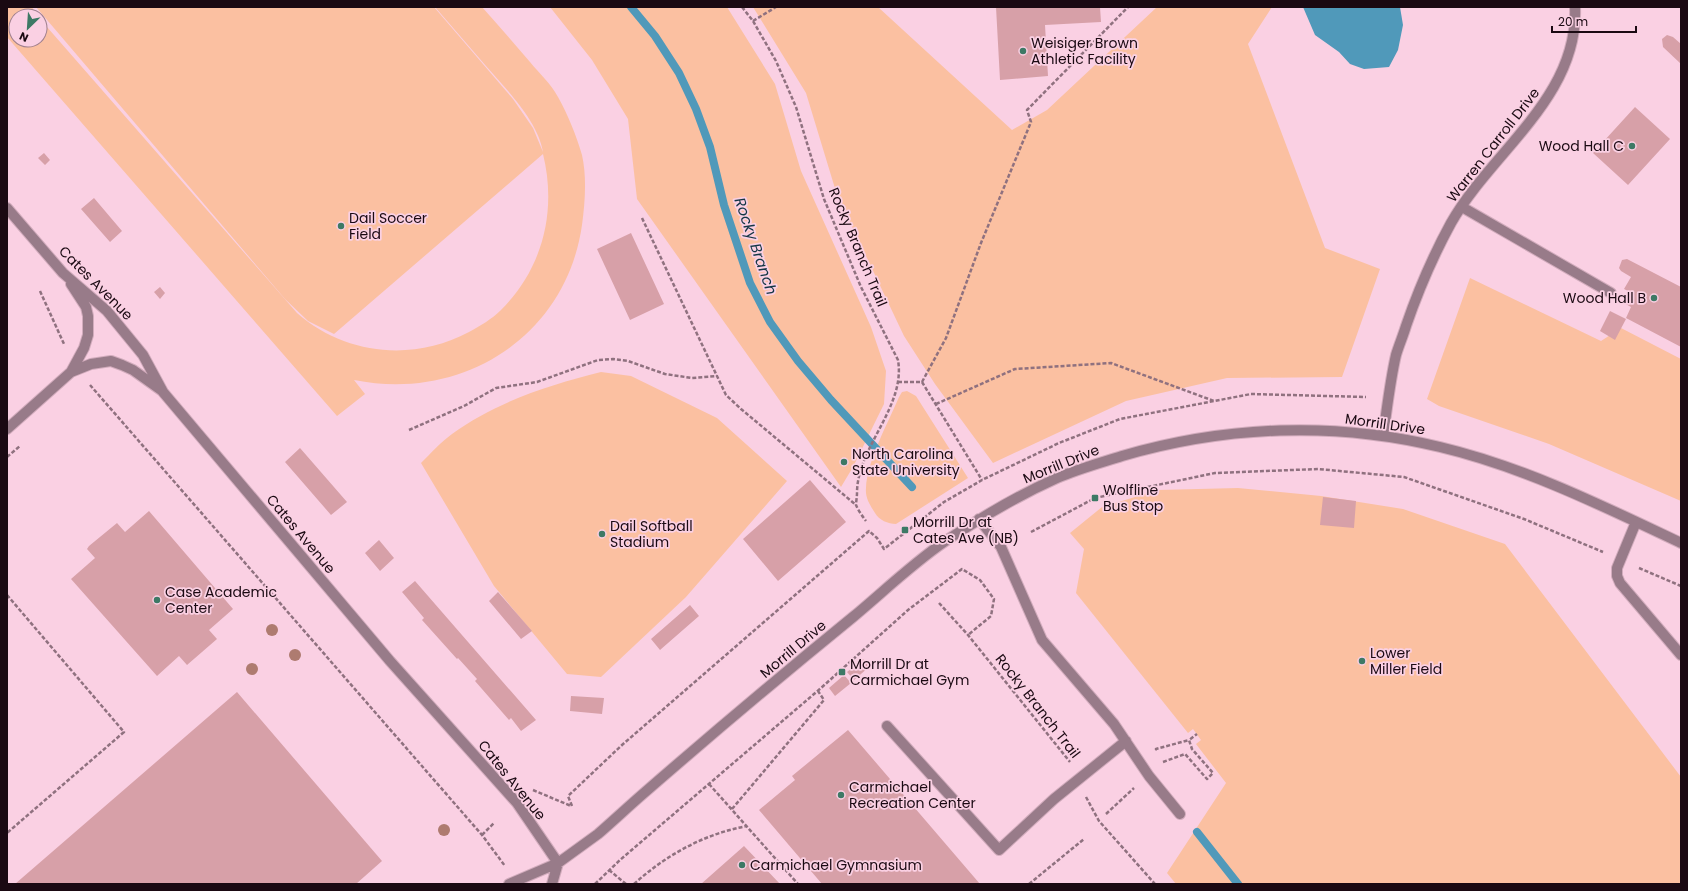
<svg xmlns="http://www.w3.org/2000/svg" width="1688" height="891" font-family="Poppins,sans-serif">
<style>
.green{fill:#fbc0a1}
.water{fill:#5099ba}
.lines{fill:none;stroke-linecap:round;stroke-linejoin:round}
.stream{stroke:#5099ba;stroke-width:8}
.building{fill:#d7a0a8}
.minor-casing{stroke:#d2acbd;stroke-width:12}
.path{stroke:#8f717f;stroke-width:2.5;stroke-dasharray:4 2;stroke-linecap:butt}
.minor{stroke:#987b89;stroke-width:10}
.tree{fill:#ae7b70}
.poi-dot{fill:#3d7965;stroke:#fad0e3;stroke-width:1.5}
.labels{text-anchor:middle;dominant-baseline:central;stroke-width:3.5;stroke-linejoin:round;paint-order:stroke}
.poi-label{font-size:14px;fill:#1a0912;stroke:#fad0e3;text-anchor:start}
.street-label{font-size:14px;fill:#1a0912;stroke:#fad0e3}
.water-label{font-size:15px;font-style:italic;fill:#143645;stroke:#fad0e3}
</style>
<rect width="100%" height="100%" fill="#fad0e3"/>
<!-- green -->
<path class="green" d="M7,7H32L38,16H16V40H40V19L297,313C345,355 413,362 469,332C480,326 492,319 501,310C543,268 557,211 543,154L334,334L308,321L285,299L36,7H434L513,99L533,128L543,152C538,121 506,89 486,66C469,46 452,27 435,7H482C498,25 514,43 530,62C539,73 551,84 558,97C568,115 576,135 582,155C587,177 585,203 582,225C566,337 462,402 354,380L365,394L337,416L7,37Z
M550,7H727L775,84L801,171L871,327L886,371L884,404L853,467L841,487L637,199L628,119L592,60Z
M753,7H878L1012,130L1047,110L1157,7H1272L1248,44L1325,248L1380,269L1342,377L1227,378L1126,401L993,463L935,384L904,336L837,195L806,93Z
M1470,278L1601,341L1621,328L1681,359V501L1549,444L1439,406L1427,399Z
M601,372L631,376L717,418L787,481L686,597L601,677L567,674L494,586L421,463C431,453 441,442 452,434C496,402 549,385 601,372Z
M907,391L916,396L968,478L896,524C888,524 879,520 875,513C870,505 865,498 866,488C867,461 888,423 899,397L902,392Z
M1238,488L1321,496L1403,509L1505,544L1681,777V884H1176L1167,873L1226,783L1196,744L1201,740L1193,729L1188,733L1076,593L1084,549L1070,533L1102,507L1158,490Z"/>
<!-- water -->
<path class="water" d="M1303,7H1400L1403,25L1398,50L1389,67L1364,69L1350,64L1339,52L1315,35Z"/>
<g class="lines">
<!-- stream -->
<path class="stream" d="M631,7L655,36L679,73L696,109L710,147L724,205L750,283L770,322L798,361L831,400L912,487
M1197,832L1238,884"/>
</g>
<!-- building -->
<path class="building" d="M996,7H1100L1101,22L1045,25L1048,76L1000,80Z
M1667,35L1673,37L1681,44V64L1663,47L1662,39Z
M1635,107L1670,139L1628,185L1593,153Z
M44,153L50,160L45,165L38,158Z
M94,198L122,231L110,242L81,209Z
M631,233L664,304L630,320L597,249Z
M1627,259L1681,287V347L1626,318L1631,307L1624,303L1630,292L1624,289L1631,277L1621,271L1619,268L1622,260Z
M160,287L165,293L160,299L154,292Z
M1610,311L1626,319L1615,340L1600,331Z
M300,448L347,502L331,515L285,462Z
M810,480L846,522L778,581L743,539Z
M1323,497L1356,501L1354,528L1320,525Z
M149,511L233,609L209,630L217,639L187,665L179,656L157,676L71,579L95,558L87,549L89,546L117,523L125,532Z
M379,540L394,558L380,571L365,553Z
M415,581L536,720L521,731L511,718L509,720L475,681L477,679L458,658L457,659L422,620L424,618L402,592Z
M498,592L532,631L521,639L489,601Z
M690,605L699,616L660,650L651,639Z
M863,659L869,667L854,680L847,672Z
M844,675L851,683L835,696L829,688Z
M237,692L382,861L356,884H15Z
M571,696L604,698L602,714L570,711Z
M848,730L980,884H822L759,810L795,780L792,776Z
M744,846L780,884H701Z"/>
<g class="lines">
<defs>
<path id="minor" d="M1462,207L1611,293
M7,208L63,273L107,311L143,355L163,392L390,661L517,803L558,863
M71,284L86,307L88,316V335L84,348L71,372
M7,429L71,372L91,364L111,361L122,365L133,370L161,390
M1383,436C1387,409 1390,381 1396,355C1399,345 1403,336 1406,326C1418,291 1433,256 1451,223C1491,152 1579,97 1575,7
M979,519L1001,547L1042,640L1114,724L1149,776L1180,814
M1636,522L1617,568V576L1620,583L1681,655
M887,726L999,850L1054,799L1126,741
M509,884L558,863L598,834C614,820 629,806 644,793C713,733 783,674 853,617C883,592 912,564 944,542C980,518 1017,496 1057,478C1078,469 1100,463 1122,456C1225,426 1334,421 1440,447C1524,467 1603,506 1681,543
M552,884L558,863"/>
</defs>
<!-- minor casing -->
<use href="#minor" class="minor-casing"/>
<!-- path -->
<path class="path" d="M742,7L753,21L776,61L796,107L824,199L837,230L861,287L898,360C906,407 857,447 857,493C857,497 856,502 856,505C858,510 863,517 866,521
M753,21L776,7
M642,218L726,395L741,409L856,505
M40,291L64,344
M898,382H922
M922,382L946,338L981,243L1031,122L1027,110L1128,7
M922,382L982,480
M90,385L482,835L505,866
M936,404L1015,369L1111,363L1214,401
M409,430L464,406L496,388L537,382L598,360L613,359L628,361L665,374L692,378L717,376
M7,457L20,446
M1031,532L1095,498L1215,473L1318,469L1404,477L1524,519L1603,552
M1639,568L1681,586
M7,595L124,732L7,833
M939,603L968,635L1070,762
M1157,750L1156,749L1189,740
M1163,762L1185,754L1207,779L1213,773L1192,749L1189,740L1197,734
M709,784L798,884
M533,790L571,806
M1086,797L1099,821L1155,884
M572,806L568,796L622,745L869,531L877,538L884,549L944,502L982,480L1059,443L1120,419L1251,394L1366,397
M732,809L824,700L818,691
M1106,814L1134,788
M482,835L494,823
M609,870L626,884
M595,884L620,860L821,688L908,610L962,569L980,580L994,599L991,616L968,635
M634,884C666,855 704,834 747,826
M1029,884L1084,839"/>
<!-- minor -->
<use href="#minor" class="minor"/>
</g>
<!-- trees -->
<g class="tree">
<circle cx="272" cy="630" r="6"/>
<circle cx="295" cy="655" r="6"/>
<circle cx="252" cy="669" r="6"/>
<circle cx="444" cy="830" r="6"/>
</g>
<!-- markers -->
<g class="poi-dot">
<circle cx="1023" cy="51" r="4"/>
<circle cx="1632" cy="146" r="4"/>
<circle cx="341" cy="226" r="4"/>
<circle cx="1654" cy="298" r="4"/>
<circle cx="844" cy="462" r="4"/>
<rect x="1091" y="494" width="8" height="8" rx="2"/>
<rect x="901" y="526" width="8" height="8" rx="2"/>
<circle cx="602" cy="534" r="4"/>
<circle cx="157" cy="600" r="4"/>
<circle cx="1362" cy="661" r="4"/>
<rect x="838" y="668" width="8" height="8" rx="2"/>
<circle cx="841" cy="795" r="4"/>
<circle cx="742" cy="865" r="4"/>
</g>
<g class="labels">
<!-- poi labels -->
<g class="poi-label">
<text x="1031" y="43">Weisiger Brown<tspan x="1031" dy="16">Athletic Facility</tspan></text>
<text x="1624" y="146" text-anchor="end">Wood Hall C</text>
<text x="349" y="218">Dail Soccer<tspan x="349" dy="16">Field</tspan></text>
<text x="1646" y="298" text-anchor="end">Wood Hall B</text>
<text x="852" y="454">North Carolina<tspan x="852" dy="16">State University</tspan></text>
<text x="1103" y="490">Wolfline<tspan x="1103" dy="16">Bus Stop</tspan></text>
<text x="913" y="522">Morrill Dr at<tspan x="913" dy="16">Cates Ave (NB)</tspan></text>
<text x="610" y="526">Dail Softball<tspan x="610" dy="16">Stadium</tspan></text>
<text x="165" y="592">Case Academic<tspan x="165" dy="16">Center</tspan></text>
<text x="1370" y="653">Lower<tspan x="1370" dy="16">Miller Field</tspan></text>
<text x="850" y="664">Morrill Dr at<tspan x="850" dy="16">Carmichael Gym</tspan></text>
<text x="849" y="787">Carmichael<tspan x="849" dy="16">Recreation Center</tspan></text>
<text x="750" y="865">Carmichael Gymnasium</text>
</g>
<!-- street labels -->
<g class="street-label">
<text transform="translate(1493 145) rotate(-52)">Warren Carroll Drive</text>
<text transform="translate(858 247) rotate(67)">Rocky Branch Trail</text>
<text transform="translate(96 283) rotate(45)">Cates Avenue</text>
<text transform="translate(1385 424) rotate(8)">Morrill Drive</text>
<text transform="translate(1061 464) rotate(-22)">Morrill Drive</text>
<text transform="translate(301 534) rotate(50)">Cates Avenue</text>
<text transform="translate(793 649) rotate(-40)">Morrill Drive</text>
<text transform="translate(1038 706) rotate(52)">Rocky Branch Trail</text>
<text transform="translate(512 780) rotate(51)">Cates Avenue</text>
</g>
<!-- water labels -->
<g class="water-label">
<text transform="translate(756 246) rotate(71)">Rocky Branch</text>
</g>
</g>
<!-- border -->
<rect width="1688" height="891" fill="none" stroke="#1a0912" stroke-width="16"/>
<!-- north arrow -->
<g transform="translate(28 28) rotate(205)"><circle r="19" fill="#fad0e3" stroke="#a0808f"/>
<path d="M0-3L7 15L0 10L-7 15Z" fill="#3d7965"/>
<text y="-6" font-size="11" font-weight="bold" text-anchor="middle" fill="#1a0912">N</text>
</g>
<!-- scale -->
<path d="M1552 26v6h84v-6" fill="none" stroke="#1a0912" stroke-width="2"/>
<text x="1558" y="26" font-size="12" fill="#1a0912" stroke="#fad0e3" stroke-width="3" paint-order="stroke">20 m</text>
</svg>
